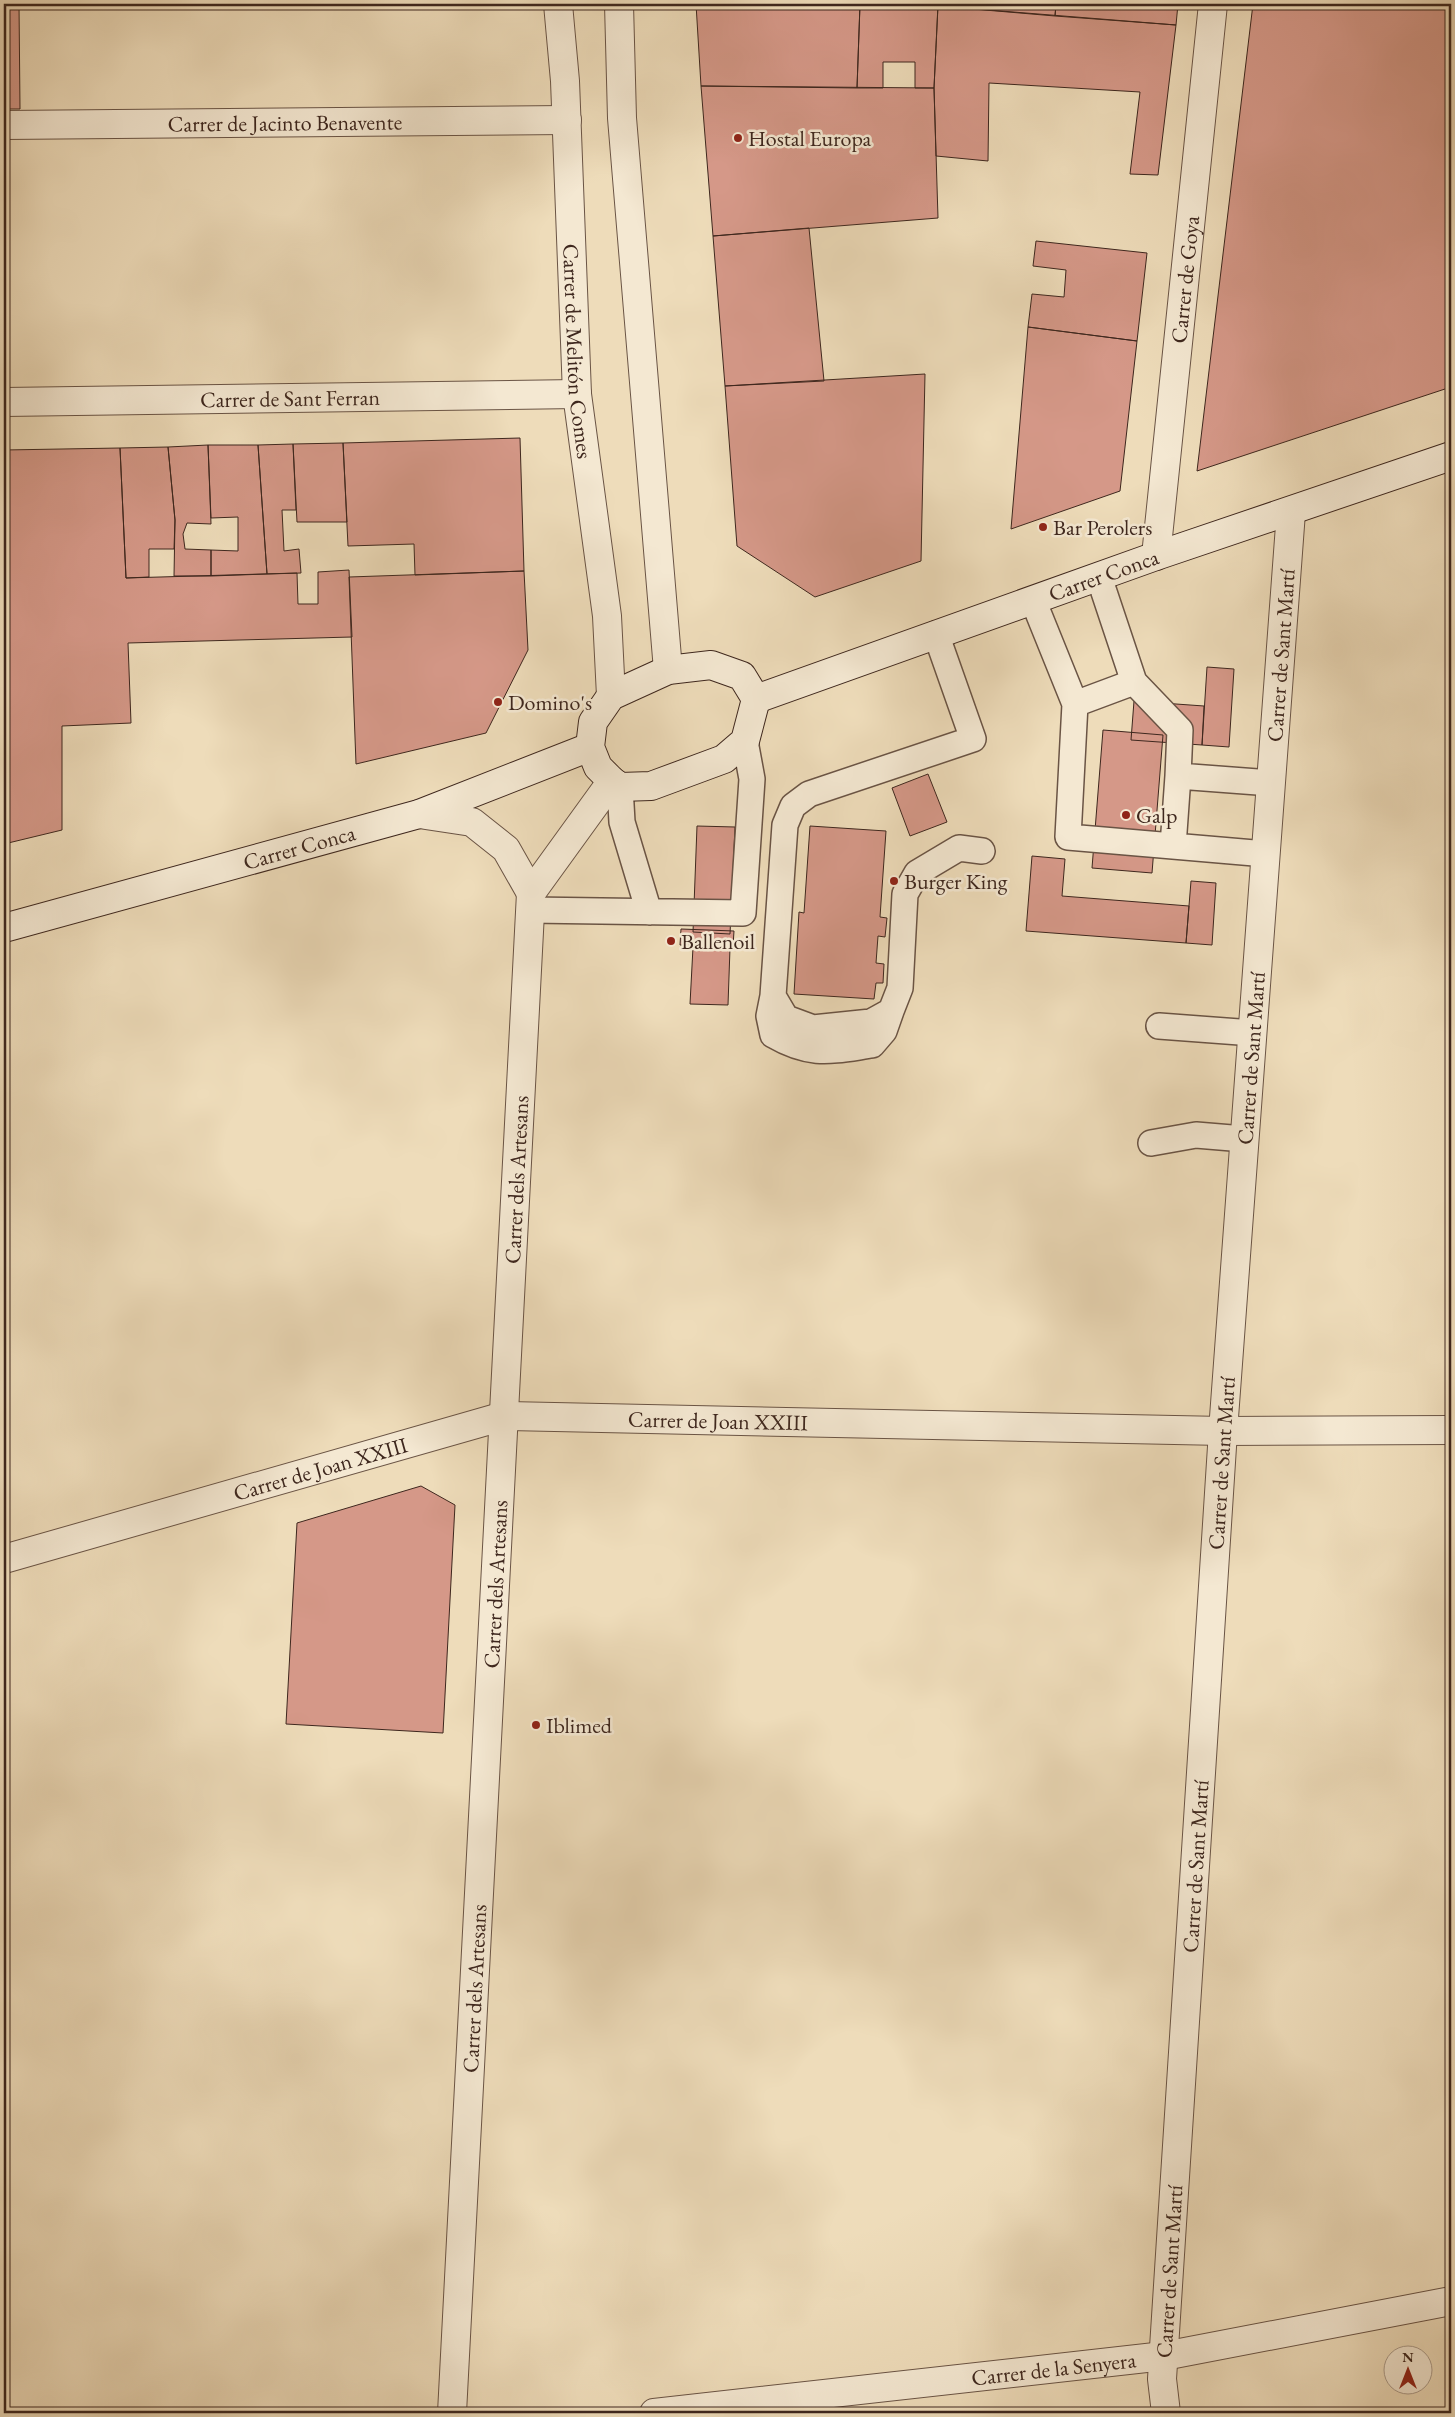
<svg xmlns="http://www.w3.org/2000/svg" width="1455" height="2417" font-family="'EB Garamond',serif">
<style>
.building{fill:#d59888;stroke:#3e271e}
.lines{fill:none;stroke-linecap:round;stroke-linejoin:round}
.lane-casing{stroke:#6a5445;stroke-width:28}
.street-casing{stroke:#6a5445;stroke-width:30}
.secondary-casing{stroke:#3e271e;stroke-width:30}
.lane{stroke:#f4e8d2;stroke-width:25}
.street{stroke:#f4e8d2;stroke-width:28}
.secondary{stroke:#f4e8d2;stroke-width:28}
.poi-dot{fill:#8f2418;stroke:#f4e8d2;stroke-width:2}
.labels{text-anchor:middle;dominant-baseline:central;stroke-width:5;stroke-linejoin:round;paint-order:stroke}
.street-label{font-size:22px;fill:#3e271e;stroke:#f4e8d2}
.poi-label{font-size:22px;fill:#3e271e;stroke:#f4e8d2;text-anchor:start}
</style>
<rect width="100%" height="100%" fill="#eedcba"/>
<filter id="stains"><feTurbulence type="fractalNoise" baseFrequency=".004" numOctaves="4"/><feColorMatrix values="0 0 0 0 .2 0 0 0 0 .09 0 0 0 0 .02 0 0 0 .5 -.17"/></filter>
<radialGradient id="worn" r=".72"><stop offset=".6" stop-color="#630" stop-opacity="0"/><stop offset="1" stop-color="#630" stop-opacity=".3"/></radialGradient>
<!-- building -->
<path class="building" d="M4,4H19L20,109H4Z
M696,4H860L857,88L701,86Z
M860,4H938L934,88H915V62H883V88H857Z
M938,4H1056L1055,16L938,6Z
M1056,4H1178L1176,25L1055,16Z
M1253,4H1451V387L1197,471Z
M938,6L1176,25L1158,175L1130,174L1140,92L989,83L988,161L936,156L934,88Z
M701,86L934,88L938,218L713,236Z
M809,228L824,381L725,386L713,236Z
M1036,241L1147,253L1137,341L1028,327L1032,294L1064,297L1066,270L1033,266Z
M1028,327L1137,341L1120,491L1011,529Z
M925,374L921,561L815,597L737,546L725,386Z
M520,438L524,571L415,575L414,544L348,546L343,443Z
M343,443L347,522H297L293,444Z
M293,444L296,510H282L284,551L299,549L301,573L267,574L258,445Z
M208,445H258L267,574L211,576V550L238,551V517L211,518Z
M208,445L211,524L187,523L183,534L185,549L211,550V576H174L175,520L168,447Z
M168,447L175,520L174,549H149V577L126,578L120,448Z
M120,448L126,578L297,573L298,604H318V572L349,570L352,637L128,643L131,723L62,726V830L4,844V450Z
M524,571L528,650L486,733L356,764L349,577Z
M1207,667L1234,669L1229,747L1202,745Z
M1134,701L1204,706L1202,745L1131,740Z
M1103,730L1163,735L1152,873L1092,868Z
M928,774L947,822L910,836L892,788Z
M697,826L735,827L730,934L693,932Z
M810,826L886,831L880,917L887,918L885,937L878,936L876,963L884,964L883,983H876L874,999L794,994L799,912L804,913Z
M1032,856L1065,859L1062,896L1189,906L1186,943L1026,931Z
M1191,881L1216,883L1212,945L1186,943Z
M681,929L734,931L733,946L680,945Z
M693,947L730,948L728,1005L690,1004Z
M421,1486L455,1505L443,1733L286,1724L297,1523Z"/>
<g class="lines">
<defs>
<path id="lane" d="M1099,577L1134,682L1180,730L1178,776L1271,783
M1033,600L1075,704L1068,837L1266,854
M936,634L973,739L809,794L793,806L785,825L773,996L786,1018L813,1028L871,1022L891,1011L900,988L905,894L917,873L959,848L982,851
M1075,704L1134,682
M620,787L622,822L649,912
M1173,846L1178,776
M530,910L743,913L752,779L745,741
M773,996L769,1016L773,1035C811,1057 830,1051 872,1045L884,1031L891,1011
M1159,1026L1253,1033
M1151,1143L1196,1135L1244,1139"/>
<g id="street">
<path id="s1" d="M558,4L565,81L577,394L607,616L611,696"/>
<path d="M619,4L622,118L668,670"/>
<path id="s2" d="M4,125L567,120"/>
<path id="s3" d="M4,402L577,394"/>
<path id="s4" d="M1156,556L1213,4"/>
<path d="M419,814L472,822L506,849L531,893"/>
<path id="s5" d="M4,1559L504,1416L1223,1431L1451,1430"/>
<path id="s6" d="M452,2413L531,893L612,781"/>
<path id="s7" d="M654,2413L1164,2356L1451,2301"/>
<path id="s8" d="M1166,2413L1162,2379L1223,1431L1291,512"/>
</g>
<g id="secondary">
<path d="M711,665L742,676L756,699L745,741L724,759L651,786L620,787L612,781L598,767L590,747L593,722L611,696L668,670Z"/>
<path id="s9" d="M756,699L1156,556L1451,456"/>
<path id="s10" d="M4,928L419,814L590,747"/>
</g>
</defs>
<!-- lane casing -->
<use href="#lane" class="lane-casing"/>
<!-- street casing -->
<use href="#street" class="street-casing"/>
<!-- secondary casing -->
<use href="#secondary" class="secondary-casing"/>
<!-- lane -->
<use href="#lane" class="lane"/>
<!-- street -->
<use href="#street" class="street"/>
<!-- secondary -->
<use href="#secondary" class="secondary"/>
</g>
<!-- markers -->
<g class="poi-dot">
<circle cx="738" cy="138" r="5"/>
<circle cx="1043" cy="527" r="5"/>
<circle cx="498" cy="702" r="5"/>
<circle cx="1126" cy="815" r="5"/>
<circle cx="894" cy="881" r="5"/>
<circle cx="671" cy="941" r="5"/>
<circle cx="536" cy="1725" r="5"/>
</g>
<g class="labels">
<!-- street labels -->
<g class="street-label">
<text stroke="none"><textPath href="#s2" startOffset="281">Carrer de Jacinto Benavente</textPath></text>
<text stroke="none"><textPath href="#s4" startOffset="278">Carrer de Goya</textPath></text>
<text stroke="none"><textPath href="#s1" startOffset="348">Carrer de Melitón Comes</textPath></text>
<text stroke="none"><textPath href="#s3" startOffset="286">Carrer de Sant Ferran</textPath></text>
<text stroke="none"><textPath href="#s9" startOffset="369">Carrer Conca</textPath></text>
<text stroke="none"><textPath href="#s8" startOffset="1762">Carrer de Sant Martí</textPath></text>
<text stroke="none"><textPath href="#s10" startOffset="306">Carrer Conca</textPath></text>
<text stroke="none"><textPath href="#s8" startOffset="1358">Carrer de Sant Martí</textPath></text>
<text stroke="none"><textPath href="#s6" startOffset="1235">Carrer dels Artesans</textPath></text>
<text stroke="none"><textPath href="#s5" startOffset="734">Carrer de Joan XXIII</textPath></text>
<text stroke="none"><textPath href="#s8" startOffset="952">Carrer de Sant Martí</textPath></text>
<text stroke="none"><textPath href="#s5" startOffset="329">Carrer de Joan XXIII</textPath></text>
<text stroke="none"><textPath href="#s6" startOffset="830">Carrer dels Artesans</textPath></text>
<text stroke="none"><textPath href="#s8" startOffset="548">Carrer de Sant Martí</textPath></text>
<text stroke="none"><textPath href="#s6" startOffset="425">Carrer dels Artesans</textPath></text>
<text stroke="none"><textPath href="#s8" startOffset="142">Carrer de Sant Martí</textPath></text>
<text stroke="none"><textPath href="#s7" startOffset="402">Carrer de la Senyera</textPath></text>
</g>
<!-- poi labels -->
<g class="poi-label">
<text x="748" y="138">Hostal Europa</text>
<text x="1053" y="527">Bar Perolers</text>
<text x="508" y="702">Domino's</text>
<text x="1136" y="815">Galp</text>
<text x="904" y="881">Burger King</text>
<text x="681" y="941">Ballenoil</text>
<text x="546" y="1725">Iblimed</text>
</g>
</g>
<!-- margin -->
<rect width="1455" height="2417" fill="none" stroke="#eedcba" stroke-width="20"/>
<rect x="5" y="5" width="1445" height="2407" fill="none" stroke="#3e271e" stroke-width="2.5"/>
<rect x="10" y="10" width="1435" height="2397" fill="none" stroke="#3e271e"/>
<!-- north arrow -->
<g transform="translate(1408 2370)"><circle r="24" fill="#f4e8d2" stroke="#ab9b8a"/>
<path d="M0-4L9 19L0 12L-9 19Z" fill="#8f2418"/>
<text y="-8" font-size="14" font-weight="bold" text-anchor="middle" fill="#3e271e">N</text>
</g>
<rect width="100%" height="100%" filter="url(#stains)"/>
<rect width="100%" height="100%" fill="url(#worn)"/>
</svg>
